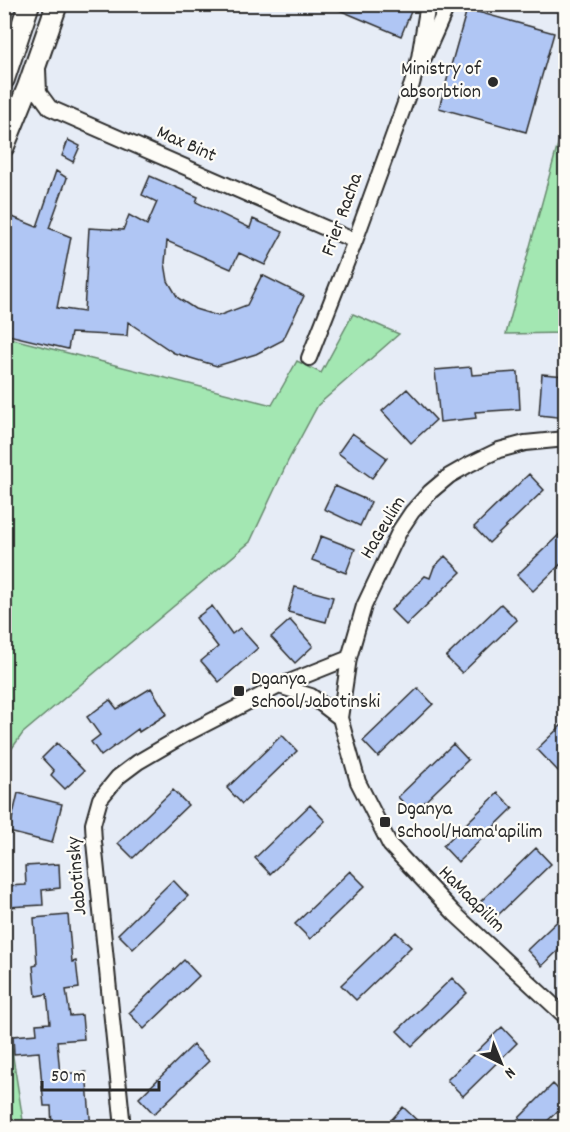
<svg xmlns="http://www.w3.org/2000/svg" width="570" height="1132" font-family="Dekko,sans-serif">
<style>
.green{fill:#a3e7b2;stroke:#67896e;stroke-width:1.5}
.building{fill:#b0c6f4;stroke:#2b2b2b;stroke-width:1.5}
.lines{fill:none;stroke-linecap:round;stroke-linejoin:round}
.minor-casing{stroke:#2b2b2b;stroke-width:18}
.secondary-casing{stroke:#2b2b2b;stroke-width:24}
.minor{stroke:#fdfcf7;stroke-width:14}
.secondary{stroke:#fdfcf7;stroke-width:20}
.poi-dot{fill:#2b2b2b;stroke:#fdfcf7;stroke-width:2}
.labels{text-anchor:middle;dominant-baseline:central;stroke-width:4.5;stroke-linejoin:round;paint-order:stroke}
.poi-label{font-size:20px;fill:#2b2b2b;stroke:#fdfcf7;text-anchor:start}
.street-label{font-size:20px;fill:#2b2b2b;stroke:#fdfcf7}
</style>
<rect width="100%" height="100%" fill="#e6ecf6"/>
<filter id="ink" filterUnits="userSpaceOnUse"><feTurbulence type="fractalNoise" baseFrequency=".0167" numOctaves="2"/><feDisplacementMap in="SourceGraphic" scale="12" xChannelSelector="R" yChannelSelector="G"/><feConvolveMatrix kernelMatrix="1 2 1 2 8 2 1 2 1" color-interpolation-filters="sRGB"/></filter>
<g filter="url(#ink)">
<!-- green -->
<path class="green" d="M561,133L566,134L565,333L506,334Z
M353,314L399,334L318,405L288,461L250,542L23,733L5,758V337L272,405L297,361L321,373Z
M5,1006L24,1127H5Z"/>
<!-- building -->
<path class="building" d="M325,4H414L401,36Z
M467,9L554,33L526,132L439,108Z
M68,140L80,146L73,162L62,156Z
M56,171L67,178L49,228L71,237L57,308L84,312L89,228L123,230L129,215L147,225L157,202L142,195L150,176L198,197L196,202L250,228L253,219L283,232L265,265L239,253L231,269L167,241L165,263L168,281L178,298L195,309L218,316L247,305L262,275L304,296L283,340L256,354L217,366L174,353L128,322L127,336L71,333L68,349L4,334V231L10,216L37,227Z
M471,367L472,375L518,372L520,409L475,412L476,418L440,422L435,370Z
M542,374L566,376V418L539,415Z
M407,389L436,420L411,443L382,411Z
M352,433L387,458L372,478L338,453Z
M529,474L544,490L489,543L474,527Z
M335,486L371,502L360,526L324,509Z
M566,528V559L533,591L517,575Z
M321,536L355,549L346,573L312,560Z
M445,556L461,572L406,625L391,610L425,576L430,578L434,567Z
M295,587L333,597L326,622L288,612Z
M501,604L517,620L462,673L446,657Z
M212,606L232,634L240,628L258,648L219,682L201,661L218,647L196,618Z
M290,620L313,646L295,663L271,637Z
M151,688L167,714L139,732L138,729L101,756L91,742L100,735L87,717L110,700L117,709Z
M418,688L433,704L378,757L363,741Z
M566,721V764L558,771L537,749Z
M282,735L297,751L242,804L227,788Z
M57,743L84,771L65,789L51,775L54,771L42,758Z
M453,744L468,760L413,813L398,797Z
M173,790L188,805L133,858L118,843Z
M18,793L62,804L52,843L9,832Z
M498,793L513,808L458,862L443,846Z
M310,805L325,821L270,874L255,858Z
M536,848L551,864L496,917L481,901Z
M59,864L60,888L42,890L43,905L7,907L6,886L26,885L25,866Z
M350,871L365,886L310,939L295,924Z
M173,880L188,896L133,949L118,934Z
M566,913V943L542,966L527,950Z
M68,915L72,962L76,961L79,988L66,990L70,1016L82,1015L84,1039L57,1041L60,1074L86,1072L91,1128H52L51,1106H44L39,1052L14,1054L13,1036L37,1034L36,1024L50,1023L47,994L36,996L33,966L37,965L34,918Z
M396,932L411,947L356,1000L341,985Z
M184,960L199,976L144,1029L129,1013Z
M452,978L467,993L412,1046L397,1031Z
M502,1027L517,1043L463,1096L447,1080Z
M193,1045L209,1061L154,1114L139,1098Z
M553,1084L566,1097V1103L540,1128H509Z
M403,1107L425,1128H384Z"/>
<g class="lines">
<defs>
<path id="minor" d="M423,60L448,4
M38,69L39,93L50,108L355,241
M309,358L355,241L412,84L419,58L428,4
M566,439L525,443L499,450L470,464L449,476L430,492L412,512L400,530L364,606L349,658L340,718L358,782L390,845L455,914L566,1017
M279,686L311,696L340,718
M123,1128L94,842L93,824L100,799L118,777L138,762L186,734L279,686L349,658"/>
<path id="secondary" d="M4,79L29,4
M4,146L28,87L57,4"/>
</defs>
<!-- minor casing -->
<use href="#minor" class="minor-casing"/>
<!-- secondary casing -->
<use href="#secondary" class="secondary-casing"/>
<!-- minor -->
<use href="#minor" class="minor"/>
<!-- secondary -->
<use href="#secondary" class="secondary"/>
</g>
</g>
<!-- markers -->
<g class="poi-dot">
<circle cx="493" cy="82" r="6"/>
<rect x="233" y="685" width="12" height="12" rx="3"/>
<rect x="379" y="816" width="12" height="12" rx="3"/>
</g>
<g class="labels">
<!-- poi labels -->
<g class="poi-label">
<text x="481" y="70" text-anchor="end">Ministry of<tspan x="481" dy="23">absorbtion</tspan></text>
<text x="251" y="680">Dganya<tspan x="251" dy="23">School/Jabotinski</tspan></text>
<text x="397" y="810">Dganya<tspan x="397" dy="23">School/Hama'apilim</tspan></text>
</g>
<!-- street labels -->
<g class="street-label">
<text transform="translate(186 145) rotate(24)">Max Bint</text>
<text transform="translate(343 215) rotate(-70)">Frier Racha</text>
<text transform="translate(384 528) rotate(-59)">HaGeulim</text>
<text transform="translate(78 876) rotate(-95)">Jabotinsky</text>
<text transform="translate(471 900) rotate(45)">HaMaapilim</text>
</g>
</g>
<!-- margin -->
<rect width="570" height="1132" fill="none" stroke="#fdfcf7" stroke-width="24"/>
<rect x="12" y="12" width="546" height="1108" fill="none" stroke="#2b2b2b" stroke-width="2" filter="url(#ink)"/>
<!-- north arrow -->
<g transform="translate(501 1063) rotate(137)" stroke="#fdfcf7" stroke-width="4.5" paint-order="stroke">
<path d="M0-4.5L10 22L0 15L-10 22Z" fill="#2b2b2b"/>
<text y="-9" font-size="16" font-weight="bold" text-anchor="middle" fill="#2b2b2b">N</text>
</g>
<!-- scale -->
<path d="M42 1081v9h117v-9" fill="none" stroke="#2b2b2b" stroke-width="3"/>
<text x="51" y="1081" font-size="18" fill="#2b2b2b" stroke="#fdfcf7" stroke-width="4.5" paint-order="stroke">50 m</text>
</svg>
